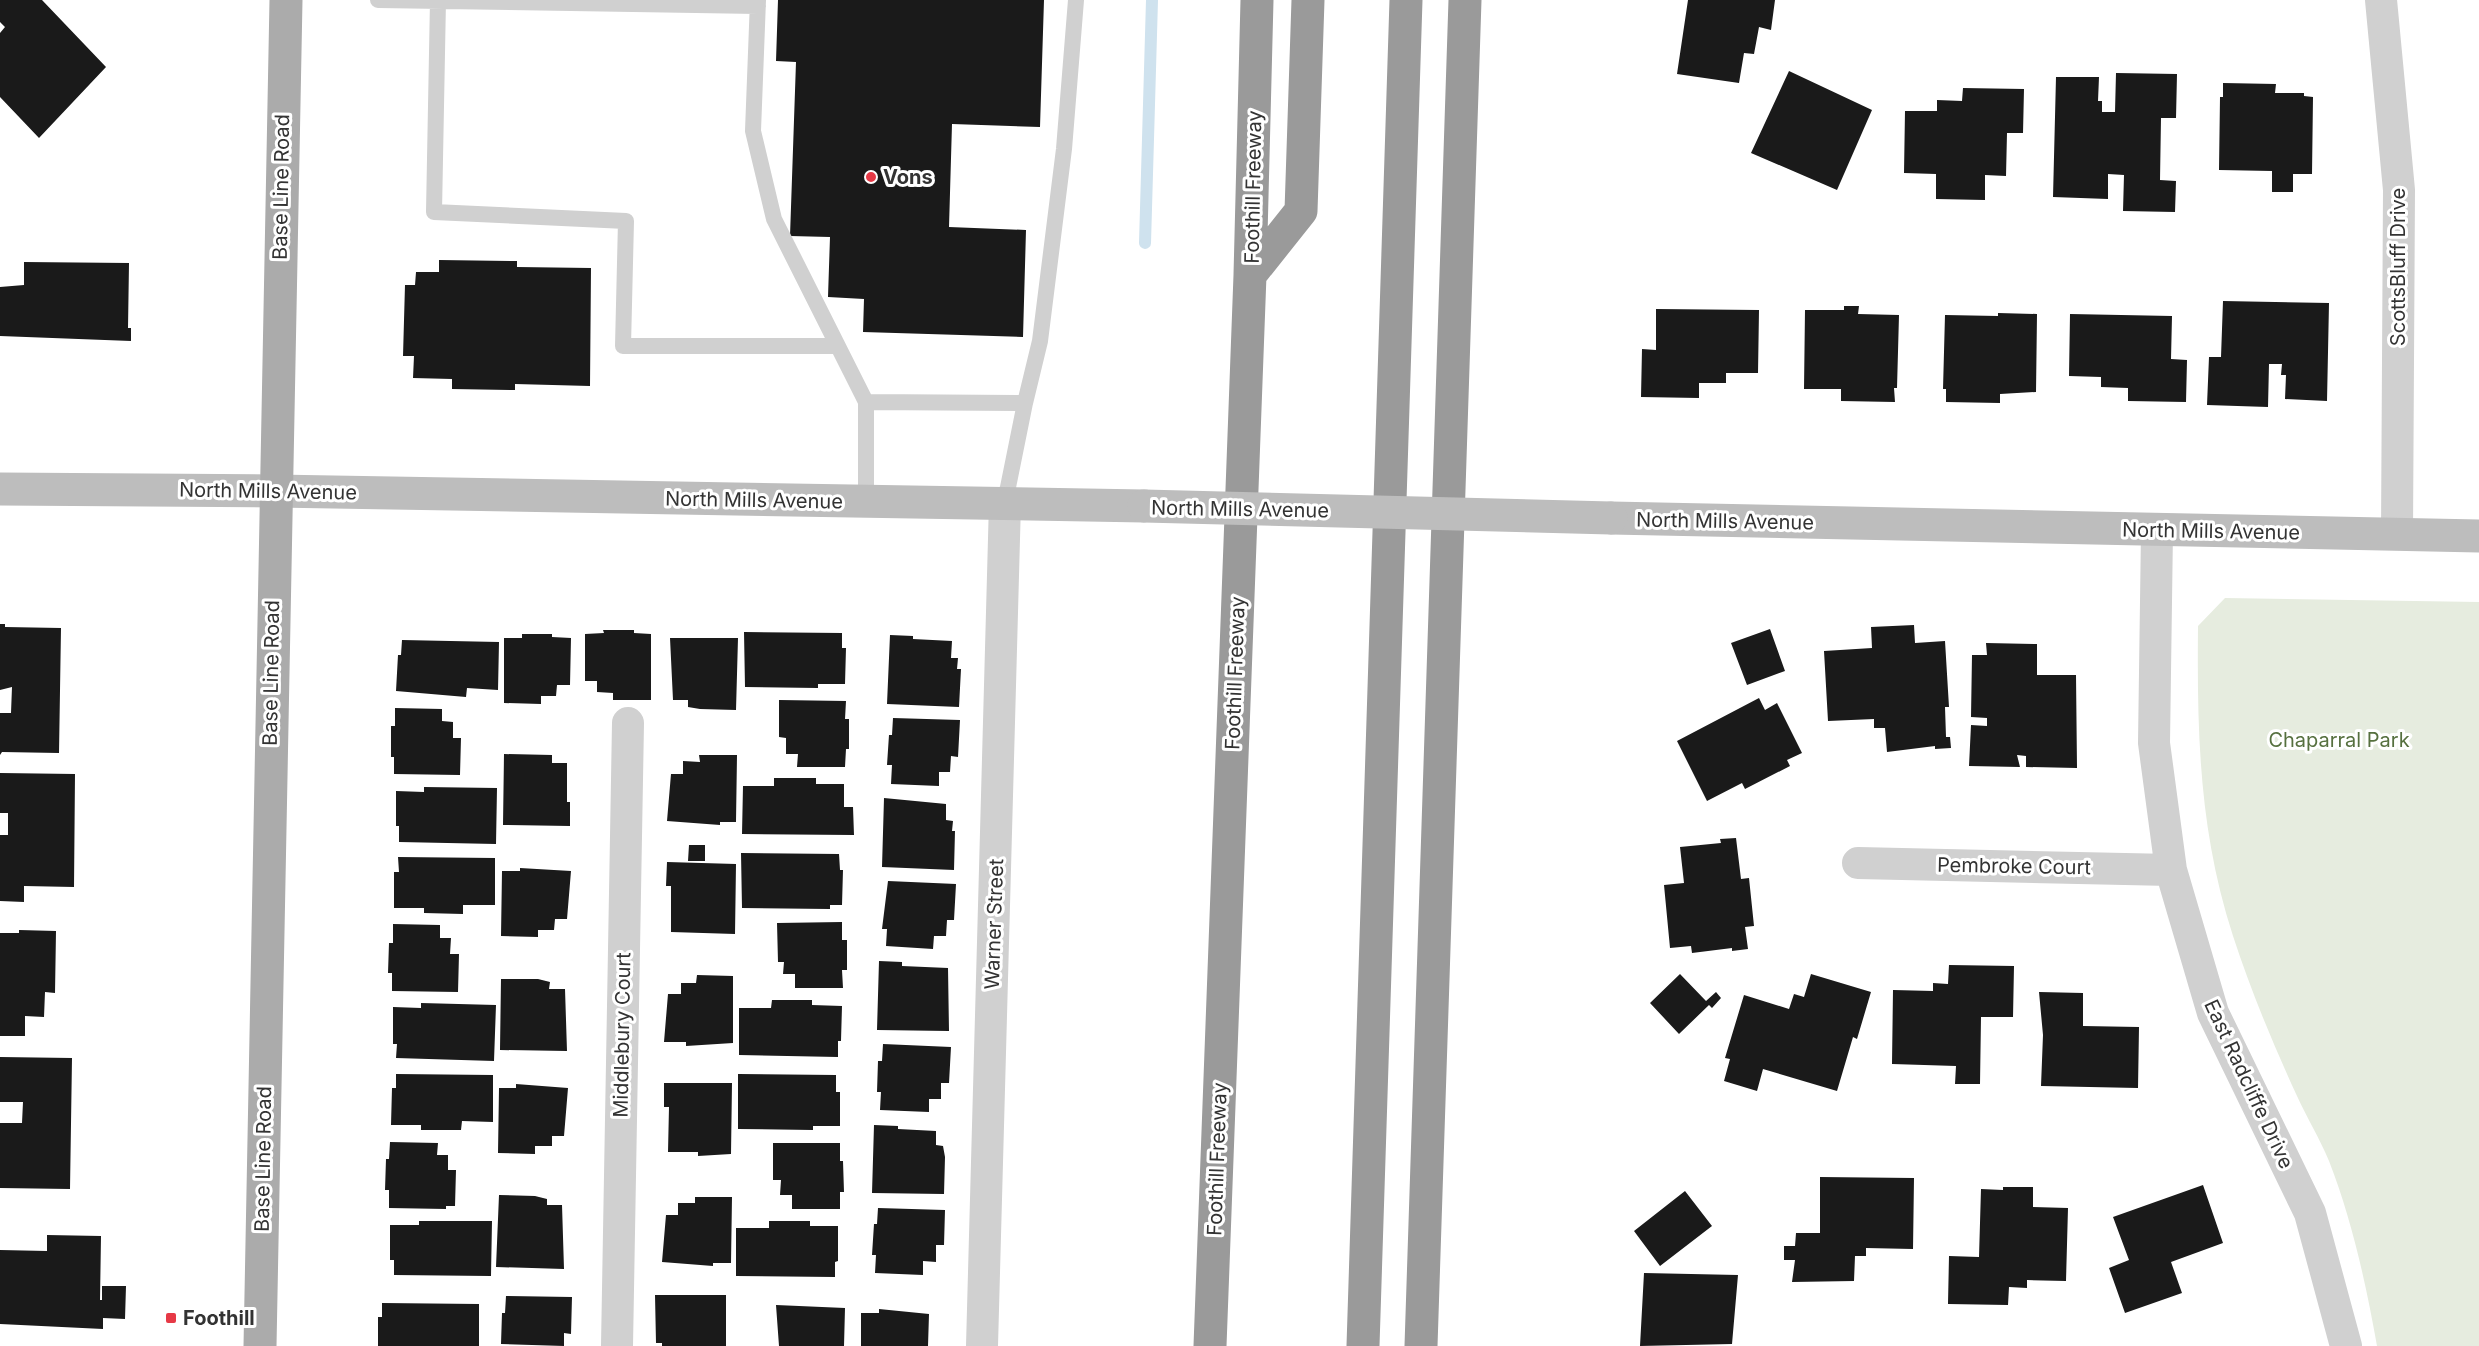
<svg xmlns="http://www.w3.org/2000/svg" width="2479" height="1346" font-family="Inter,sans-serif">
<style>
.green{fill:#e6ecdf}
.lines{fill:none;stroke-linecap:round;stroke-linejoin:round}
.stream{stroke:#cfe2ee;stroke-width:12}
.building{fill:#1a1a1a}
.lane{stroke:#d0d0d0;stroke-width:16}
.street{stroke:#d0d0d0;stroke-width:32}
.secondary{stroke:#bdbdbd;stroke-width:33}
.primary{stroke:#ababab;stroke-width:33}
.highway{stroke:#9a9a9a;stroke-width:33}
.secondary-bridge{stroke:#bdbdbd;stroke-width:33}
.poi-dot{fill:#e63946;stroke:#fff;stroke-width:2}
.labels{text-anchor:middle;dominant-baseline:central;stroke-width:6;stroke-linejoin:round;paint-order:stroke}
.poi-label{font-size:20px;font-weight:bold;fill:#333;stroke:#fff;text-anchor:start}
.street-label{font-size:20px;fill:#333;stroke:#fff}
.park-label{font-size:20px;fill:#56703f;stroke:#fff}
</style>
<rect width="100%" height="100%" fill="#fff"/>
<!-- green -->
<path class="green" d="M2225,598L2479,602V1346H2377C2366,1284 2352,1220 2329,1161C2320,1139 2307,1118 2297,1096C2273,1044 2251,991 2233,936C2199,831 2197,734 2198,626Z"/>
<g class="lines">
<!-- stream -->
<path class="stream" d="M1145,243L1152,0"/>
</g>
<!-- building -->
<path class="building" d="M0,0H42L106,67L39,138L0,97V33L5,27L0,22Z
M778,0H1044L1040,127L952,124L949,227L1026,230L1023,337L863,332L864,299L828,297L830,237L790,236L796,62L776,61Z
M1688,0H1775L1771,30L1759,27L1754,54L1744,53L1739,83L1677,74Z
M1789,71L1872,110L1837,190L1751,153Z
M2116,73L2177,74L2176,118H2161L2160,180L2176,181L2175,212L2123,211L2124,175L2108,174V199L2053,197L2056,77H2099L2098,101H2102V112H2115Z
M2223,83L2276,84L2275,93H2304V96L2313,97L2312,174H2293V192H2272V171L2219,170L2220,97H2223Z
M1963,88L2024,89L2023,133H2007L2006,176L1985,175V200L1936,199V174L1904,173L1905,111H1937V100L1962,101Z
M439,260L517,261V267L591,268L590,386L515,384V390L452,389V379L413,378L414,356H403L405,285H415L416,272H439Z
M24,262L129,263L128,328H131V341L0,336V287L24,285Z
M2223,301L2329,303L2327,401L2285,399L2286,375H2281L2282,364H2269L2268,407L2207,405L2209,357H2221Z
M1844,306H1859L1858,314L1899,315L1897,388H1894L1895,402L1841,401V389H1804L1805,310H1844Z
M1656,309L1759,310L1758,373H1726V383H1699V398L1641,397L1642,349L1656,350Z
M1998,313L2037,314L2036,392L2000,394V403L1946,402V389H1943L1945,315L1998,316Z
M2070,314L2172,316L2171,359L2187,360L2186,402L2128,401V388L2101,387V377L2069,376Z
M0,624H5V627L61,628L59,753L2,752L0,755V713H11L12,687L0,690Z
M1914,625L1915,643L1945,641L1949,707H1945L1946,737H1950L1951,748L1935,749V746L1887,752L1885,728H1874V719L1828,721L1824,651L1872,648L1871,627Z
M1770,629L1785,671L1747,685L1731,643Z
M603,630H634V633L651,634V700H613V693L597,692V681H585V634L604,633Z
M744,632L842,633V648H846L845,684H818V688L745,687Z
M522,634H552V637L571,638L570,685H557L556,696H541V704L504,703V638H522Z
M890,635L913,636V639L952,641L951,658H958L957,669H961L959,707L887,704Z
M670,638H738L736,710L700,709L688,707V700H673Z
M402,640L499,642L498,690L467,688L466,697L396,691L398,655H401Z
M1986,643L2037,644V675H2076L2077,768L2026,767V756L2017,755L2020,767L1969,766L1971,725L1987,726V718L1971,717L1972,655H1987Z
M1759,698L1765,710L1777,703L1802,753L1787,760L1790,766L1745,789L1742,783L1707,801L1677,741Z
M779,700L846,701L845,719H849V749H846L845,767H797L798,754H786V738L779,737Z
M395,708L442,709V721L453,722V738H461L460,775L394,774V757H391V726H395Z
M893,718L960,720L958,757L951,756L950,772H939V786L891,784L892,765H887L889,735H892Z
M504,754L552,755V763H567V802H570V826L503,825Z
M699,755H737L736,822H720V825L667,821L671,774H683V761L700,762Z
M0,773L75,774L74,887L24,886V902L0,901V835H8V813H0Z
M774,778H816V784H844V807H853L854,835L742,834L743,786H774Z
M424,787L497,788L496,844L399,842V826H396V791L424,792Z
M884,798L946,804V820L953,821L952,831H955L954,870L882,867Z
M1736,838L1741,879L1749,878L1754,926L1745,927L1748,949L1732,951V948L1692,953L1691,946L1670,948L1664,885L1684,883L1680,847L1721,843L1720,839Z
M689,845H705V861H688Z
M741,853L839,854L840,870H843L842,905H830V909L742,908Z
M398,857L495,858V905H463V914L424,913V908H394V872H399Z
M667,862L736,864L735,934L671,932V886H666Z
M520,868L571,871L567,919H555L554,930H538V937L501,936L502,871H520Z
M888,881L956,884L954,920H947L946,936H934L933,949L886,946L887,929H882Z
M842,922V940H847V970H842L843,988H795V974H783L784,962H778L777,923Z
M393,924L440,925V938H451L450,954H459L458,992L392,991V973H388L389,943H393Z
M19,930L56,931L55,993L45,992L44,1017L25,1016V1036H0V933H19Z
M879,961L902,962V966L948,968L949,1031L877,1030Z
M1949,965L2014,966L2013,1017H1981L1980,1084H1955L1956,1066L1892,1064L1893,990L1933,991V983L1948,984Z
M1680,974L1706,1001L1716,992L1721,998L1712,1008L1709,1005L1679,1034L1650,1003Z
M1811,974L1871,992L1857,1039L1853,1037L1837,1091L1763,1069L1757,1091L1724,1081L1730,1059L1725,1058L1744,995L1789,1009L1794,994L1804,997Z
M697,975L733,976V1043L686,1046V1042H664L668,994H681V983H696Z
M501,979H538L550,982L549,989H565L567,1051L500,1050Z
M2039,992L2083,993V1026L2139,1027L2138,1088L2041,1086L2043,1035Z
M772,1000H812V1005L842,1006L841,1041H838V1057L739,1055V1008H771Z
M421,1003L496,1005L494,1061L396,1058L397,1044H393V1007L421,1008Z
M883,1044L951,1047L949,1083H941V1099H929V1112L880,1110L881,1092H877L878,1061H882Z
M0,1057L72,1058L70,1189L0,1188V1123H22L23,1102H0Z
M396,1074L493,1075V1122L462,1121L461,1130H421V1125H391L392,1088H396Z
M738,1074L836,1075V1092H840V1126H813V1130L738,1129Z
M664,1083H732L731,1154L698,1156V1152H668L669,1107H664Z
M516,1084L568,1088L564,1136H552V1146H535V1154L498,1153L499,1088H516Z
M874,1125L898,1126V1129L936,1131V1145L943,1146L945,1157L944,1194L872,1193Z
M390,1142L438,1143L437,1155H448V1170H456L455,1206H446V1209L389,1208V1190H385L386,1159H389Z
M773,1143H840V1161H843L844,1192H840V1209H792V1195H780L781,1180H773Z
M1820,1177L1914,1178L1913,1249L1866,1248V1256H1855L1854,1281L1792,1282L1795,1260H1784V1246H1795L1796,1233H1820Z
M2203,1185L2223,1243L2171,1262L2182,1293L2125,1313L2109,1268L2129,1260L2113,1217Z
M2003,1187H2033V1207L2068,1208L2066,1281L2027,1280V1288L2009,1287L2008,1305L1948,1304L1949,1256L1979,1257L1981,1189L2003,1190Z
M1685,1191L1712,1226L1660,1266L1634,1231Z
M499,1195L535,1196L547,1199V1205H562L564,1269L496,1267Z
M695,1197H732L731,1263H713V1266L662,1262L666,1215H678V1203H695Z
M878,1208L945,1210L944,1245H936V1262L923,1261V1275L875,1273L876,1255H872L874,1224H877Z
M419,1221H492L491,1276L394,1275V1260H390V1225H419Z
M769,1221H810V1226H838V1261L835,1262V1277L736,1276V1228H769Z
M47,1235L101,1236L100,1300H102V1286H126L125,1319L103,1318V1329L0,1324V1250L47,1251Z
M1644,1273L1738,1275L1732,1344L1640,1346Z
M655,1295H726V1346H662V1343H656Z
M506,1296L572,1297L571,1334L564,1333V1346L501,1344L502,1313H505Z
M382,1303L479,1304V1346H378V1317H382Z
M776,1305L845,1308L844,1346H779Z
M879,1309L929,1314L928,1346H861V1313H879Z"/>
<g class="lines">
<!-- lane -->
<path class="lane" d="M378,0L758,6
M438,0L434,212L626,221L623,346H837
M758,0L753,131L774,219L866,402V502
M866,402L1025,403
M1005,502L1025,403L1040,341L1064,149L1076,0"/>
<!-- street -->
<path class="street" d="M2381,0L2399,190L2397,534
M2157,531L2154,743L2171,870L2213,1013L2310,1213L2346,1346
M1858,863L2171,870
M617,1346L628,723
M982,1346L1005,502"/>
<!-- secondary -->
<path class="secondary" d="M0,489L275,491L1144,506
M1611,518L2479,536"/>
<!-- primary -->
<path class="primary" d="M260,1346L286,0"/>
<!-- highway -->
<path class="highway" d="M1250,275L1301,211L1308,0
M1210,1346L1250,275L1257,0
M1363,1346L1406,0
M1421,1346L1465,0"/>
<!-- secondary-bridge -->
<path class="secondary-bridge" d="M1144,506L1611,518"/>
</g>
<!-- markers -->
<g class="poi-dot">
<circle cx="871" cy="177" r="6"/>
<rect x="165" y="1312" width="12" height="12" rx="3"/>
</g>
<g class="labels">
<!-- poi labels -->
<g class="poi-label">
<text x="883" y="177">Vons</text>
<text x="183" y="1318">Foothill</text>
</g>
<!-- street labels -->
<g class="street-label">
<text transform="translate(281 187) rotate(-89)">Base Line Road</text>
<text transform="translate(1253 187) rotate(-89)">Foothill Freeway</text>
<text transform="translate(2398 267) rotate(-90)">ScottsBluff Drive</text>
<text transform="translate(268 491) rotate(1)">North Mills Avenue</text>
<text transform="translate(754 500) rotate(1)">North Mills Avenue</text>
<text transform="translate(1240 509) rotate(1)">North Mills Avenue</text>
<text transform="translate(1725 521) rotate(1)">North Mills Avenue</text>
<text transform="translate(2211 531) rotate(1)">North Mills Avenue</text>
<text transform="translate(271 673) rotate(-89)">Base Line Road</text>
<text transform="translate(1235 673) rotate(-88)">Foothill Freeway</text>
<text transform="translate(2014 866) rotate(1)">Pembroke Court</text>
<text transform="translate(994 924) rotate(-88)">Warner Street</text>
<text transform="translate(622 1035) rotate(-89)">Middlebury Court</text>
<text transform="translate(2249 1084) rotate(65)">East Radcliffe Drive</text>
<text transform="translate(263 1159) rotate(-89)">Base Line Road</text>
<text transform="translate(1217 1159) rotate(-88)">Foothill Freeway</text>
</g>
<!-- park labels -->
<g class="park-label">
<text x="2339" y="740">Chaparral Park</text>
</g>
</g>
</svg>
